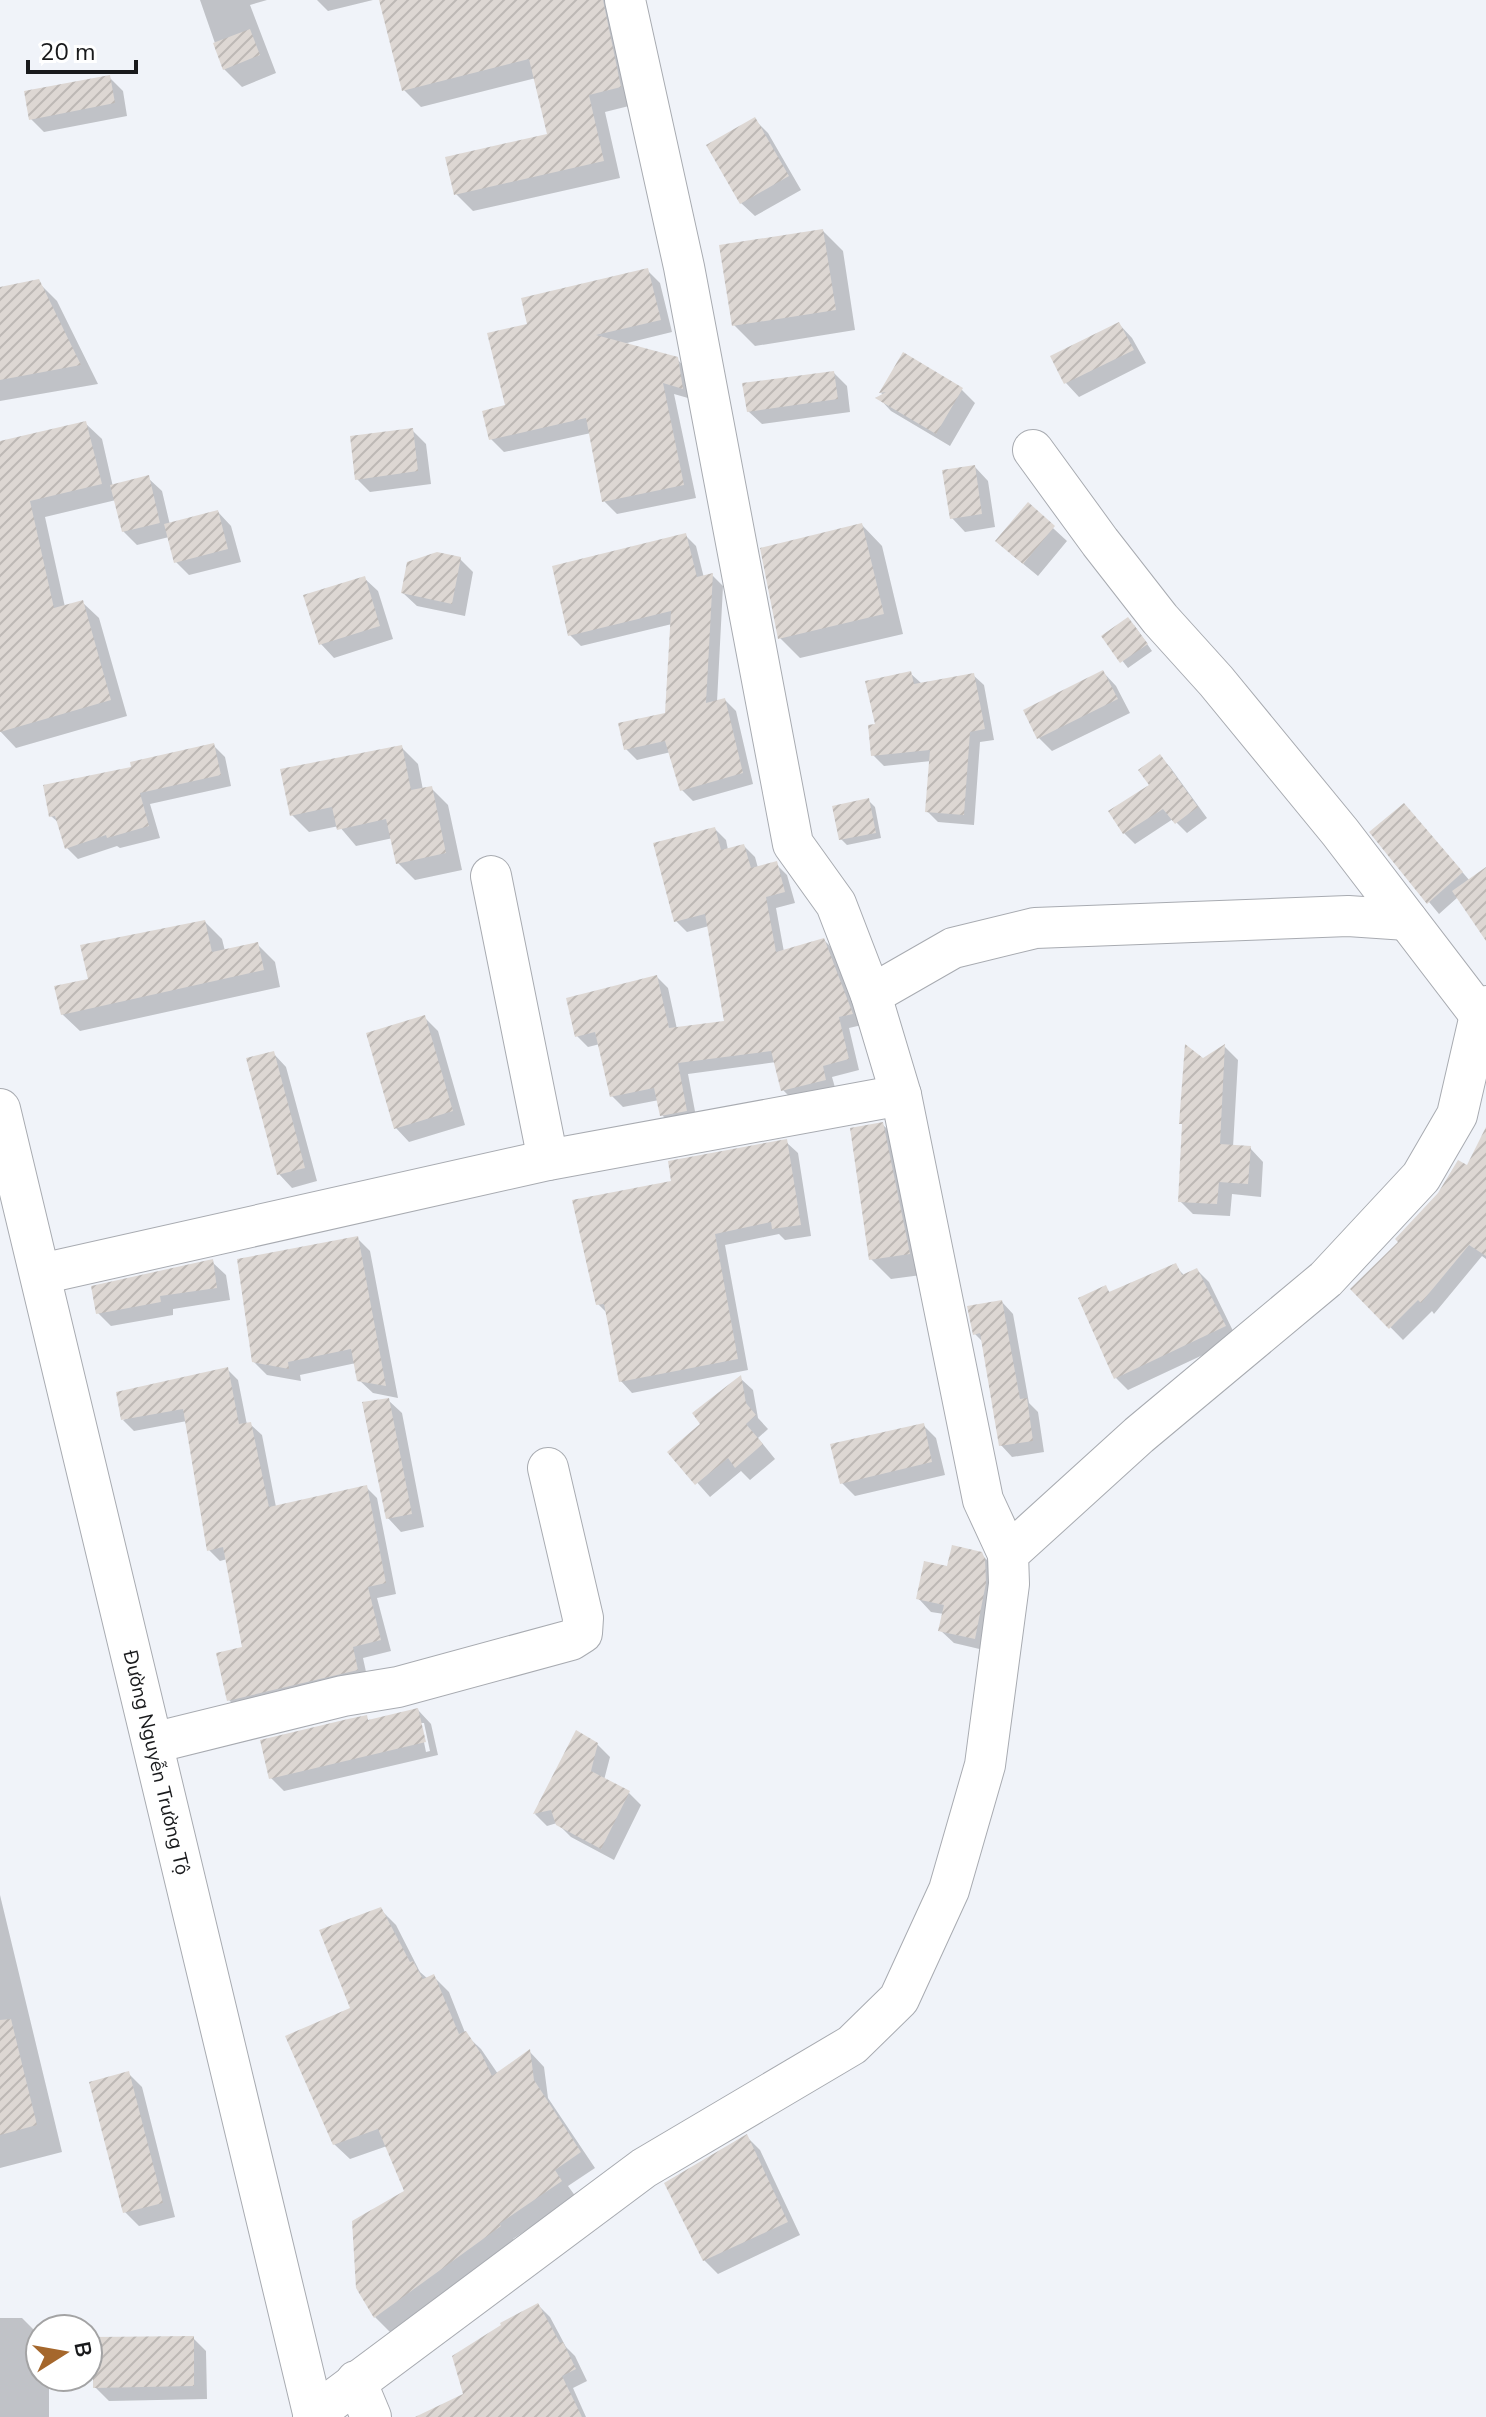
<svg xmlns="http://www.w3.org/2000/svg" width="1486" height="2417" font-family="'Nunito Sans',sans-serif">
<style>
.shadow{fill:#0003;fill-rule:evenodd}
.building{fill:url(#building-hatch)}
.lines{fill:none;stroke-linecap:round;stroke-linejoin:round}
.minor-casing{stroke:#a8abb1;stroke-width:42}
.minor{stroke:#fff;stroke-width:40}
.labels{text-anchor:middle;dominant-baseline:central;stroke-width:8;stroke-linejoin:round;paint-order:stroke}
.street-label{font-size:20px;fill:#191a1c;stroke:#fff}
</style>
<defs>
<pattern id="building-hatch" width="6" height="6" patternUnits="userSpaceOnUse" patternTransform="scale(2)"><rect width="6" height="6" fill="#ddd7d3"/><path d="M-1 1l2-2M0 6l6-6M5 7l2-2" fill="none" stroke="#bdb8b5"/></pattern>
</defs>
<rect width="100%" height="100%" fill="#f0f3f9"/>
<!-- shadow -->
<path class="shadow" d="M200,0H267L250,5L276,73L242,87L224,69Z
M317,0H373L328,11Z
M381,0H610L637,104L605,112L620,178L473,211L456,194L549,135L536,78L421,107L404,90Z
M109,77L123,91L127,116L44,132L31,119Z
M755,120L768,133L801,190L755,216L741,203Z
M823,231L843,251L855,330L755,346L734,325Z
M647,270L660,283L672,332L623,344L677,359L690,373L695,400L674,394L696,498L617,514L604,501L591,433L504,452L491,439L507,407L529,326Z
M38,282L57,301L98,384L0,401V289Z
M1119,324L1132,338L1146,363L1079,397L1066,383L1053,357Z
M904,355L962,390L975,403L950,446L891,411L879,398L884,395L881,393Z
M834,373L847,386L850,412L762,424L748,411Z
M85,423L102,439L113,487L148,478L162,491L170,525L218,512L231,526L241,562L189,575L176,562L169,537L137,545L123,531L116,500L45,517L65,607L82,602L99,618L127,716L16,748L0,731V443Z
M412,430L426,444L431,484L370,492L357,479Z
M975,467L988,481L995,527L965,532L952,518Z
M1028,505L1067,541L1038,576L1011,554Z
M862,525L882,546L903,634L800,658L780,638Z
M685,535L696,546L704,578L713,576L723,586L717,702L725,700L736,711L753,784L693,801L682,790L671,752L637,760L626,749L667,714L672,624L581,646L570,635Z
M460,559L473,572L465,616L417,606L403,593Z
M364,578L378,591L393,639L334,658L321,644Z
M1134,625L1152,651L1128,668L1104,637Z
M1103,672L1116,686L1130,713L1052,751L1039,738Z
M910,673L921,683L973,675L984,685L994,740L980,742L974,825L938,822L927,811L931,761L884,766L873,755L877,726Z
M213,745L225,757L231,786L150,804L160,838L120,848L117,846L78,859L67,848L60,824L51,816L133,768Z
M401,747L418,764L423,790L431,788L448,805L462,870L415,880L398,863L393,838L356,846L339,826L309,832L292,815Z
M1160,756L1170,767L1207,818L1187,833L1173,819L1135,844L1124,833L1152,786Z
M869,801L875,807L881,838L847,845L841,839Z
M1415,817L1470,881L1486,883V937L1458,897L1439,914L1372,833Z
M715,829L726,840L728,850L744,846L755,857L758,868L776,864L787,875L795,903L776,908L784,952L824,940L835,951L862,1025L849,1028L859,1070L832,1077L836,1091L794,1101L783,1090L776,1062L688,1074L697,1122L673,1126L662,1115L659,1100L623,1107L612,1096L600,1044L588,1047L577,1036L657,977L668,988L677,1029L726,1023L709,926L687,932L676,921Z
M205,922L222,939L225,951L257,944L275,962L280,987L80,1031L62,1014L90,981Z
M424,1017L438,1031L465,1125L409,1142L396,1128Z
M1225,1047L1238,1060L1233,1147L1250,1148L1263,1162L1261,1197L1232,1194L1230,1216L1193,1214L1180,1201L1184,1126L1202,1060Z
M273,1053L286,1067L317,1181L292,1188L279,1174Z
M882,1124L903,1144L929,1274L891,1279L871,1259Z
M1486,1131V1259L1482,1256L1434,1314L1432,1311L1403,1340L1353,1289L1401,1242L1467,1168Z
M786,1142L798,1153L811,1236L785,1240L779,1234L725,1245L748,1370L632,1393L621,1381L608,1314L598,1304L674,1182Z
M357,1238L370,1251L398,1398L373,1393L359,1380L356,1363L300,1375L301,1381L267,1375L254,1362Z
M212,1262L226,1275L230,1300L173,1309V1315L111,1326L98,1313Z
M1175,1266L1185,1276L1197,1270L1209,1282L1237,1339L1128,1390L1116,1378L1106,1288L1111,1294Z
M1002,1302L1013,1314L1029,1403L1038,1412L1044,1452L1012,1457L1001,1445L984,1343L975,1334Z
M227,1369L238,1380L247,1425L250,1424L262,1435L276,1507L366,1487L377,1498L396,1594L377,1598L391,1651L363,1658L368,1681L240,1711L229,1700L244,1648L227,1559L220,1561L209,1550L187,1421L134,1431L123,1420Z
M740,1378L753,1390L758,1418L768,1429L758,1438L775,1459L750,1480L741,1471L710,1497L670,1452L703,1424Z
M388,1400L402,1413L424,1527L401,1532L388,1518Z
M923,1425L936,1438L945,1475L855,1496L842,1483Z
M981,1554L995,1568L988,1651L954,1643L940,1630L944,1614L931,1612L918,1598L949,1568Z
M418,1710L431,1724L438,1755L284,1791L271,1778L366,1718L370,1722ZM420,1723H424L430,1751L426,1752Z
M577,1733L597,1744L610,1757L604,1780L629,1793L641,1805L614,1860L571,1837L557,1823L547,1826L535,1814Z
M0,1895L62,2152L0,2168Z
M380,1909L396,1925L420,1972L428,1979L434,1977L449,1992L466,2035L481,2049L498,2074L530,2052L544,2067L548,2098L595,2168L568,2186L576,2197L513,2239L514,2242L390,2332L375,2317L407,2192L387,2146L350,2159L334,2144L352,2010Z
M129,2074L142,2087L175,2217L139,2226L125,2212Z
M746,2136L760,2150L800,2235L718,2274L704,2260Z
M538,2305L550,2317L566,2347L575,2356L587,2381L573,2388L586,2417H427L465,2395Z
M0,2318H22L40,2336V2377H49V2417H0Z
M193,2338L206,2351L207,2399L109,2401L95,2387Z"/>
<!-- building -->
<path class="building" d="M379,0H603L621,87L589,95L604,161L454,195L445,157L547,134L529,59L402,91Z
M250,29L260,55L223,70L213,43Z
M110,75L115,103L29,120L24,91Z
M755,117L789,176L740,204L706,145Z
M823,229L836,310L732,326L719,245Z
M648,268L661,320L596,335L678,357L683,389L663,383L684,485L602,502L586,418L489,440L482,411L505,405L487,333L527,324L521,298Z
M39,279L81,365L0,380V287Z
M1119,322L1134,350L1064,384L1050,356Z
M903,352L963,388L936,434L875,398L886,392L879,393Z
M834,371L838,399L747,412L742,383Z
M86,421L102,484L30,501L54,608L83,600L111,700L0,732V441Z
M413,428L418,471L355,480L350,436Z
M975,465L982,514L950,519L942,470Z
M149,475L160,523L122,532L110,485Z
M1028,502L1055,526L1023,564L995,541Z
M218,510L228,549L174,563L164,524Z
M862,523L884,614L778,639L760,548Z
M686,533L697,577L713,573L706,703L725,698L743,773L680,791L665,741L624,750L618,723L665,713L671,611L568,636L552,566Z
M437,552L461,557L452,604L401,593L407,562Z
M365,576L380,626L319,645L303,595Z
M1128,617L1148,644L1120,663L1101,636Z
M1103,670L1118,699L1037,739L1023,710Z
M911,671L914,684L974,673L985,729L970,732L964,815L925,812L930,750L871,756L868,725L875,724L865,681Z
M214,743L221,775L140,793L149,826L107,838L106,835L65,849L55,816L49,817L43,785L131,767L130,762Z
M402,745L411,790L432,786L446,853L396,864L386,819L337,830L332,807L290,816L280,769Z
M1160,754L1198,807L1175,824L1163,809L1123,834L1108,811L1149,785L1138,770Z
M869,798L876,833L839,840L832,806Z
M1404,803L1463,872L1427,904L1369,832Z
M715,827L721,850L744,844L751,868L777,861L785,892L766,897L776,952L824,938L853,1014L839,1017L849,1059L823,1066L826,1080L781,1091L771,1051L678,1063L687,1111L660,1116L654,1088L610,1097L595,1032L575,1037L566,998L657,975L669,1028L724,1021L705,914L674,922L653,843Z
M1486,867V941L1452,891Z
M205,920L212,952L258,942L264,970L61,1015L54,986L88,979L80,945Z
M425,1015L453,1111L394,1129L366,1033Z
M1185,1044L1203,1058L1225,1044L1220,1144L1251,1146L1248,1184L1219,1182L1217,1204L1178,1202L1182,1124H1179Z
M274,1051L305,1168L277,1175L246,1058Z
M883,1122L910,1254L869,1260L850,1128Z
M1486,1127V1256L1469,1245L1421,1303L1418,1300L1389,1329L1350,1289L1398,1242L1395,1239L1438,1193L1458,1160L1467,1165Z
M787,1139L801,1225L772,1229L771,1222L715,1234L738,1359L619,1382L604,1304L596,1305L572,1200L671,1181L668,1161Z
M358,1236L386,1386L357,1381L351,1349L288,1362L289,1369L252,1362L237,1259Z
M213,1259L217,1288L160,1296L161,1302L96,1314L91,1286Z
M1176,1263L1182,1275L1197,1268L1226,1326L1114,1379L1078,1298L1106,1285L1109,1292Z
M1002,1300L1020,1399L1027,1398L1033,1441L999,1446L980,1333L973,1335L967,1306Z
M228,1367L239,1424L251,1422L269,1507L367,1485L386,1583L368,1587L381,1640L353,1647L358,1670L227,1701L216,1653L242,1647L223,1547L207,1551L183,1409L121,1420L116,1392Z
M741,1375L746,1403L756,1415L746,1424L763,1444L735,1468L728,1458L695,1485L667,1452L700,1424L692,1413Z
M389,1398L412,1514L386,1519L362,1402Z
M924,1423L932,1462L840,1484L830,1444Z
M952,1545L982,1552L985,1559L986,1583L975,1639L938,1631L944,1605L916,1599L924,1561L947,1566Z
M418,1708L426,1742L269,1779L260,1740L348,1719L367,1715L368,1720Z
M576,1730L598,1743L591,1771L630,1791L601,1849L556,1825L551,1810L533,1814Z
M381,1907L410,1962L413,1961L423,1979L434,1974L459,2034L466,2031L482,2055L492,2076L530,2049L534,2080L581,2152L555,2170L562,2181L499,2224L501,2226L374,2318L356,2288L352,2221L404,2191L378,2129L333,2145L285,2036L350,2008L319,1930Z
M11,2019L37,2125L0,2135V2020Z
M129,2071L163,2203L123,2213L89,2082Z
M747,2134L788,2222L703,2261L664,2183Z
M538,2303L560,2343L563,2342L576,2369L562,2376L582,2417H415L463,2394L452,2356L501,2325L500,2323Z
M194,2336V2386L93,2388V2337Z"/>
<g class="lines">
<defs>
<g id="minor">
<path d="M625,0L684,267L793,844L836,904L871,995L901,1095L983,1500L1008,1554"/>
<path d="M1033,450L1100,542L1160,619L1216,681L1340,832L1480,1015"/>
<path d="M491,876L548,1160"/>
<path d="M871,995L953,948L1035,928L1348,916L1407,920"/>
<path id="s1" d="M0,1109L314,2417"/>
<path d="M41,1274L548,1160L901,1095"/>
<path d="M153,1743L343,1696L398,1687L571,1640L582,1633L583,1618L548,1468"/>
<path d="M356,2381L371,2417"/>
<path d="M313,2415L644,2168L852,2045L899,1999L949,1890L985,1765L1009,1584L1008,1554L1139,1435L1326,1279L1421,1177L1457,1115L1480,1015L1486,1006"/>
</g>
</defs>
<!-- minor casing -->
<use href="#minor" class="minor-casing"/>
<!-- minor -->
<use href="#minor" class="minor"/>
</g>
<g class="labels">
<!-- street labels -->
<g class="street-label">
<text stroke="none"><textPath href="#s1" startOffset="672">Đường Nguyễn Trường Tộ</textPath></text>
</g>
</g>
<!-- north arrow -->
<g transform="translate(64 2353) rotate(79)"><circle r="38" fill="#ffffff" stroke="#a3a3a4" stroke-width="2"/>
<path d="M0-6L14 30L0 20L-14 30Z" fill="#a5672c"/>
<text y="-12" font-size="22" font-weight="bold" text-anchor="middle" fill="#191a1c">B</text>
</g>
<!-- scale -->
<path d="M28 60v12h108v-12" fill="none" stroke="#191a1c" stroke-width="4"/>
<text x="40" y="60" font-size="24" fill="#191a1c" stroke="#ffffff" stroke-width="6" paint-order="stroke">20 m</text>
</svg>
